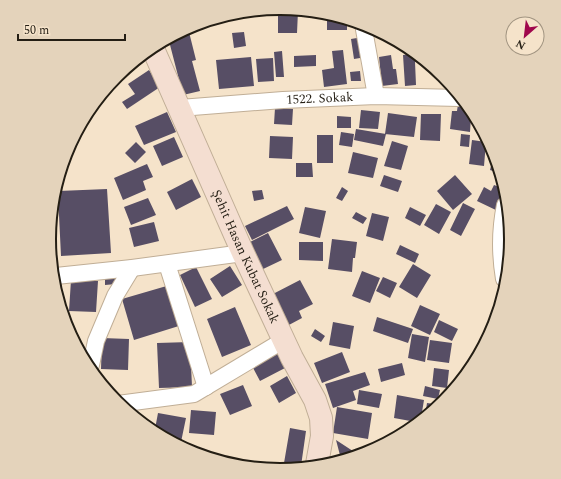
<svg xmlns="http://www.w3.org/2000/svg" width="561" height="479" font-family="Spectral,serif">
<style>
.building{fill:#574e65}
.lines{fill:none;stroke-linecap:round;stroke-linejoin:round}
.street-casing{stroke:#c0ae96;stroke-width:18}
.secondary-casing{stroke:#c0ae96;stroke-width:24}
.street{stroke:#fff;stroke-width:16}
.secondary{stroke:#f4ded1;stroke-width:22}
.labels{text-anchor:middle;dominant-baseline:central;stroke-width:4;stroke-linejoin:round;paint-order:stroke}
.street-label{font-size:13px;fill:#241e14;stroke:#f5e3ca}
.rim{fill:none;stroke:#241e14;stroke-width:2}
</style>
<rect width="100%" height="100%" fill="#f5e3ca"/>
<!-- building -->
<path class="building" d="M278,11H298L297,33H278Z
M327,17L347,21V30H327Z
M189,32L196,60L192,61L200,91L183,95L169,41L179,34Z
M244,32L246,46L234,48L232,33Z
M363,37L366,57L354,59L351,39Z
M343,50L347,84L324,87L322,70L334,68L332,51Z
M282,51L284,77H276L274,52Z
M412,54L421,60V61L415,62L416,85L405,86L403,55Z
M316,55V66L294,67V56Z
M391,55L393,69H396L398,84L382,86L379,57Z
M251,57L254,86L219,89L216,60Z
M273,58L274,81L258,82L256,59Z
M149,70L160,87L127,109L122,102L135,94L128,84Z
M360,71L361,81H351L350,72Z
M458,104L464,105L471,117L470,132L450,129L452,111H457Z
M275,108L293,109L292,125L274,124Z
M361,110L380,112L378,129L359,128Z
M167,112L176,132L144,145L135,126Z
M388,113L417,117L414,137L385,134Z
M421,114H441L440,141L420,140Z
M337,116L351,117V128H337Z
M356,129L386,134L383,146L354,140Z
M341,132L354,134L352,147L339,145Z
M461,134L470,135L469,147L460,146Z
M317,135H333V163H317Z
M270,136L293,137L292,159L269,158Z
M174,137L183,157L162,166L153,146Z
M472,140L486,142L484,166L469,164Z
M392,141L408,146L401,170L384,166Z
M136,142L146,152L135,163L125,153Z
M353,152L378,158L373,178L348,173Z
M494,154H495L499,173L490,170Z
M296,163H312L313,177H296Z
M147,164L153,177L143,181L146,190L123,200L114,178Z
M384,175L402,181L398,192L380,186Z
M455,175L472,194L453,210L437,191Z
M192,179L201,197L176,210L167,192Z
M494,185L502,188L503,193L500,199L504,201L500,212L477,201L484,187L491,191Z
M342,187L348,191L342,201L336,198Z
M107,189L111,253L61,256L58,195L59,191Z
M262,190L264,199L254,201L252,191Z
M148,198L156,215L131,225L124,207Z
M463,203L475,209L461,236L450,230Z
M436,204L451,212L439,234L424,225Z
M287,206L294,219L252,240L245,226Z
M305,207L326,211L320,238L299,233Z
M410,207L426,215L420,226L405,218Z
M356,212L367,218L363,224L352,218Z
M372,213L389,217L383,241L366,236Z
M154,222L159,241L134,247L129,228Z
M268,233L282,260L261,270L248,243Z
M332,239L357,242L355,258H353L352,272L328,269Z
M299,242H323V261L299,260Z
M400,245L419,254L415,263L396,254Z
M413,264L431,275L417,298L399,287Z
M230,266L242,285L222,297L210,279Z
M196,267L212,299L195,307L180,275Z
M362,271L380,278L370,303L352,296Z
M105,275H116V284L105,285Z
M383,277L397,283L390,298L376,291Z
M71,280L98,281L96,312L69,311Z
M300,280L313,304L299,311L302,318L287,326L271,295Z
M170,285L182,325L134,340L122,299Z
M420,305L440,314L430,335L411,326Z
M235,307L251,345L222,357L207,319Z
M377,317L413,329L408,343L373,331Z
M439,320L458,329L452,341L434,332Z
M333,322L354,326L350,349L329,345Z
M315,329L325,336L321,342L311,336Z
M412,334L429,337L425,362L408,358Z
M102,338L129,339L128,370L101,369Z
M430,340L452,343L449,363L427,360Z
M190,342L192,387L159,388L157,343Z
M277,350L285,368L260,381L251,364Z
M342,352L350,372L322,383L314,363Z
M402,363L405,375L381,382L378,369Z
M434,368L449,370L447,388L432,386Z
M365,372L370,385L353,391L356,400L333,408L325,384Z
M287,376L296,393L279,403L270,386Z
M243,385L252,406L230,415L220,394Z
M425,386L440,390L438,399L423,396Z
M359,390L382,394L379,408L357,404Z
M397,395L424,400L421,418L416,422L394,418Z
M427,403L442,405L425,416Z
M337,407L372,413L368,439L333,433Z
M191,410L216,412L214,435L189,433Z
M158,413L186,418L181,442L172,440L155,429Z
M290,428L306,431L301,466L284,463Z
M336,440L359,455L341,459Z
M374,442L381,445L368,454Z"/>
<g class="lines">
<defs>
<g id="street">
<path d="M363,24L376,96"/>
<path id="s1" d="M180,108L283,100L376,96L459,98"/>
<path d="M167,264L206,387"/>
<path d="M56,276L132,268L243,253"/>
<path d="M504,279C500,255 500,229 505,205"/>
<path d="M91,365L96,341L115,296L132,268"/>
<path d="M118,404L194,394L284,340"/>
</g>
<g id="secondary">
<path id="s2" d="M154,51L243,253L292,358L315,400L321,418L322,436L317,464"/>
</g>
</defs>
<!-- street casing -->
<use href="#street" class="street-casing"/>
<!-- secondary casing -->
<use href="#secondary" class="secondary-casing"/>
<!-- street -->
<use href="#street" class="street"/>
<!-- secondary -->
<use href="#secondary" class="secondary"/>
</g>
<g class="labels">
<!-- street labels -->
<g class="street-label">
<text stroke="none"><textPath href="#s1" startOffset="140">1522. Sokak</textPath></text>
<text stroke="none"><textPath href="#s2" startOffset="225">Şehit Hasan Kubat Sokak</textPath></text>
</g>
</g>
<!-- crop -->
<path d="M0 0H561V479H0ZM56 239a224 224 0 1 1 448 0a224 224 0 1 1-448 0Z" fill="#e4d3bb" fill-rule="evenodd"/>
<path class="rim" d="M56 239a224 224 0 1 1 448 0a224 224 0 1 1-448 0Z"/>
<!-- north arrow -->
<g transform="translate(525 36) rotate(208)"><circle r="19" fill="#f5e3ca" stroke="#a19481"/>
<path d="M0-3L7 15L0 10L-7 15Z" fill="#a0074c"/>
<text y="-6" font-size="11" font-weight="bold" text-anchor="middle" fill="#241e14">N</text>
</g>
<!-- scale -->
<path d="M18 34v6h107v-6" fill="none" stroke="#241e14" stroke-width="2"/>
<text x="24" y="34" font-size="12" fill="#241e14" stroke="#f5e3ca" stroke-width="3" paint-order="stroke">50 m</text>
</svg>
